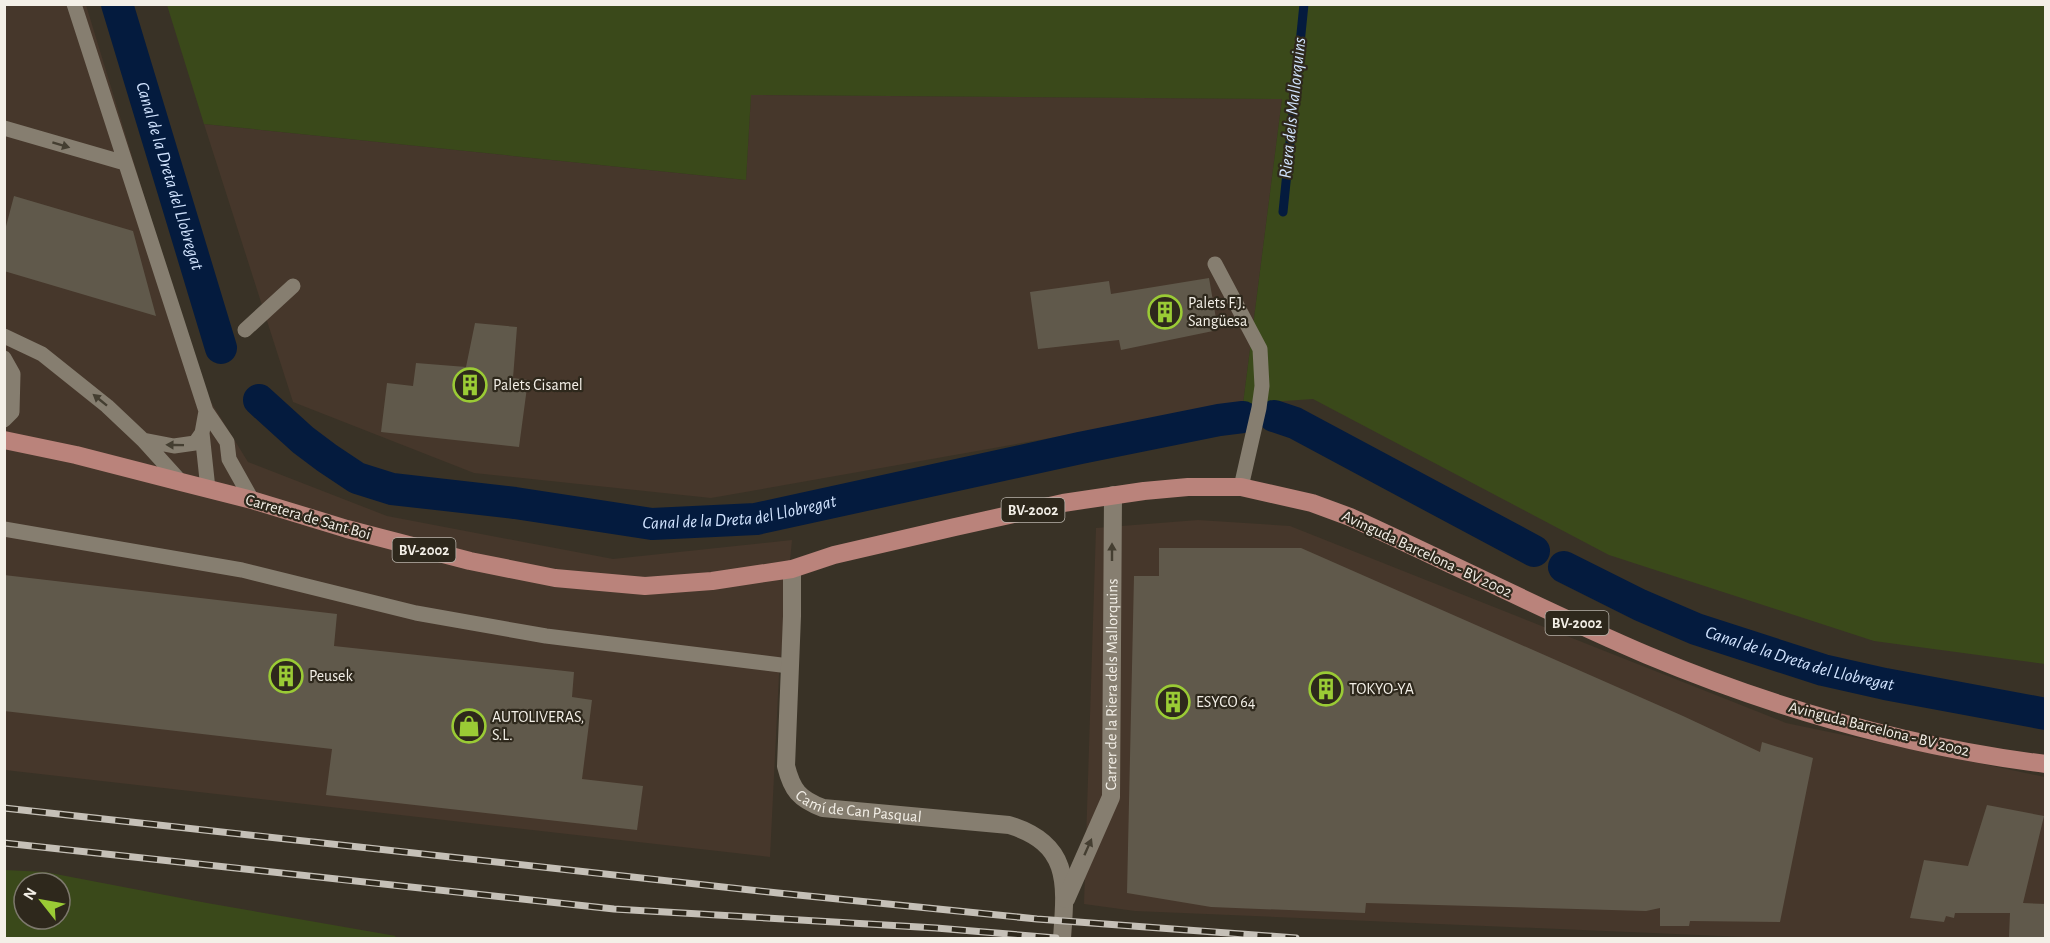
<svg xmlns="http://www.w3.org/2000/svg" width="2050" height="943" font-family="'Alegreya Sans',sans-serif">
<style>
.industrial{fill:#46372b}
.green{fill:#3a491a;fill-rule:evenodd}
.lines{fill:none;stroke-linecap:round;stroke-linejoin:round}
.stream{stroke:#041b3e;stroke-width:9}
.canal{stroke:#041b3e;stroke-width:32}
.building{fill:#60594b}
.service{stroke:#867e70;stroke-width:15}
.minor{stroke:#867e70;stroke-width:18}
.primary{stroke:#ba837b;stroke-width:18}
.rail-casing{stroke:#c5c0b7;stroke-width:7}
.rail{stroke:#2e281c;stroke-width:4.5;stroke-dasharray:14;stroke-linecap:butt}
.oneway{fill:#443e31}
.labels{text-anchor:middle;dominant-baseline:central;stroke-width:4.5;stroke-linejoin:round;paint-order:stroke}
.shield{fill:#2e281c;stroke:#b8b3aa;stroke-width:1.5}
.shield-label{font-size:15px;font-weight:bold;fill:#f3efe7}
.poi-label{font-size:16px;fill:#f3efe7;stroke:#2e281c;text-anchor:start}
.street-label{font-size:16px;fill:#f3efe7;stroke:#2e281c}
.water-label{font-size:18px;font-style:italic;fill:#d2e4ff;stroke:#2e281c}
</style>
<rect width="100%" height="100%" fill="#393226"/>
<!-- industrial -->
<path class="industrial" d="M5,5H86L203,389L248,462L387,516L613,559L792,540L779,675L770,857L5,770Z
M751,95L1282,99L1243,404L711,498L474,473L293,402L204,124L746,180Z
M1198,520L1290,526L1786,723L2045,777V938L1745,937L1135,911L1084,904L1096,528Z"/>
<!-- green -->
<path class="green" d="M167,5H2045V664L1874,641L1609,555L1313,399L1243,404L1282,99L751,95L746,180L204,124Z
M5,870L45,872L207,903L396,936L393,938H5ZM24,883H60V919H24Z"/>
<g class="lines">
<!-- stream -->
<path class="stream" d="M1283,212L1304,4"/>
<!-- canal -->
<g class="canal">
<path id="s1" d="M117,4L221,348"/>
<path id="s2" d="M259,400L303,440L327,458L357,478L392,489L515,503L652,524L756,519L1080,448L1219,420L1243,417"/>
<path d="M1274,416L1295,423L1534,551"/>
<path id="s3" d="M1564,567L1640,605L1696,629L1823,670L1885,684L2046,714"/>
</g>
</g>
<!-- building -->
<path class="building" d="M14,196L133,231L156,316L4,271V234Z
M1209,278L1218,330L1121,350L1119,340L1038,349L1030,292L1109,281L1111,294Z
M475,323L517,327L513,378L528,380L519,447L381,432L387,383L413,386L416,363L466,367Z
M1159,548H1301L1683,716L1760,752L1762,742L1813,758L1780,922L1690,921L1689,926H1660V908L1646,911L1366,903L1365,913L1211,907L1127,893L1134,576H1159Z
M4,575L337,614L334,646L574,672L572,697L592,700L582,779L643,786L637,830L326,795L332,749L4,711Z
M1987,805L2044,816L2023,903L2046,904V937H2009L2010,913H1955L1954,918L1946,916L1944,922L1910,918L1924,860L1968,866Z"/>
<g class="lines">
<!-- service -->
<path class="service" d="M74,4L206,411L227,442L229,459L252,500
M4,128L125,163
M1215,264L1260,349L1262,386L1259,408L1241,487
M245,330L293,286
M4,336L42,354L107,406L143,440L181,482
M4,358L13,374L12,412L4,420
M206,411L202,433L208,489
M143,440L174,446L195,443L202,433
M4,529L242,570L416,613L546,636L789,666"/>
<!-- minor -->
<g class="minor">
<path id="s4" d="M792,569V616L786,766C792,790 799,799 823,808L1009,825C1071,844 1066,884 1062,938"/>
<path id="s5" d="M1066,899L1111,797L1113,495"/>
</g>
<!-- primary -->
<path class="primary" d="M4,440L76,455L181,482L252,500L347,529L470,561L555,578L645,586L712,581L792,569L834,555L955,527L1063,503L1144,491L1188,487H1241L1312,503L1350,517C1449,562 1546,612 1647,655C1774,708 1909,747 2046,764"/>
<defs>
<path id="rail" d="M4,808L778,893L1037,919L1296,938
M4,843L614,909L936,928L1056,938"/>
</defs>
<!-- rail casing -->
<use href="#rail" class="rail-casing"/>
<!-- rail -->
<use href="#rail" class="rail"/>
</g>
<!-- one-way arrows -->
<defs><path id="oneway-solid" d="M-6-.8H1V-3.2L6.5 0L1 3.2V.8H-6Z" transform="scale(1.5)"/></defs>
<g class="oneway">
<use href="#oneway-solid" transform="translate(61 145) rotate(17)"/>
<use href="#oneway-solid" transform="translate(100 400) rotate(-141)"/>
<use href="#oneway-solid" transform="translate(175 445) rotate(-179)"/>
<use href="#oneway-solid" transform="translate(1112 552) rotate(-90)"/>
<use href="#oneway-solid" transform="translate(1088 847) rotate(-66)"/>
</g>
<!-- icons -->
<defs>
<symbol id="building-ring" viewBox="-11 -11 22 22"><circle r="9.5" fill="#2e281c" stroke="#9acb35" stroke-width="1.5"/><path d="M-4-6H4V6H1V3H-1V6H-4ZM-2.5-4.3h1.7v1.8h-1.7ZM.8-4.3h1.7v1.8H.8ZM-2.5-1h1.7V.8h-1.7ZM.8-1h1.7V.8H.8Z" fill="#9acb35"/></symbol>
<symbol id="shop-ring" viewBox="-11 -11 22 22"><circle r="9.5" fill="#2e281c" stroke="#9acb35" stroke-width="1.5"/><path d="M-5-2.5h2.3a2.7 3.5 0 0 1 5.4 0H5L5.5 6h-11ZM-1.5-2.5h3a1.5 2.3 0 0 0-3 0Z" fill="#9acb35"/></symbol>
</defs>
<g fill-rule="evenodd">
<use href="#building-ring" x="1146" y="293" width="38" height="38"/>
<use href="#building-ring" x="451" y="366" width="38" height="38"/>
<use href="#building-ring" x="267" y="657" width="38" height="38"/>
<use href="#building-ring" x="1307" y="670" width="38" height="38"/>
<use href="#building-ring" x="1154" y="683" width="38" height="38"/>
<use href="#shop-ring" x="450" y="707" width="38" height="38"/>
</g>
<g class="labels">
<!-- shield labels -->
<g class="shield">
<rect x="1001.5" y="498" width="63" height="24" rx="4.5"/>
<rect x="392.5" y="538" width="63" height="24" rx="4.5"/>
<rect x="1545.5" y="611" width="63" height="24" rx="4.5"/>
</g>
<g class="shield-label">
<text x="1033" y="510">BV-2002</text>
<text x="424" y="550">BV-2002</text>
<text x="1577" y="623">BV-2002</text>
</g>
<!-- poi labels -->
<g class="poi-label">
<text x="1188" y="303">Palets F.J.<tspan x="1188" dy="18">Sangüesa</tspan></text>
<text x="493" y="385">Palets Cisamel</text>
<text x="309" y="676">Peusek</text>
<text x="1349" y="689">TOKYO-YA</text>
<text x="1196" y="702">ESYCO 64</text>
<text x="492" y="717">AUTOLIVERAS,<tspan x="492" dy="18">S.L.</tspan></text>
</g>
<!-- street labels -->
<g class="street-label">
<text transform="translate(308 517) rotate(16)">Carretera de Sant Boi</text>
<text transform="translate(1427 554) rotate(25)">Avinguda Barcelona - BV 2002</text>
<text stroke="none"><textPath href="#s5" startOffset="224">Carrer de la Riera dels Mallorquins</textPath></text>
<text transform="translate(1879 729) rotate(14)">Avinguda Barcelona - BV 2002</text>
<text stroke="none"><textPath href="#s4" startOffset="291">Camí de Can Pasqual</textPath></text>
</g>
<!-- water labels -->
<g class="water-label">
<text transform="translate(1293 108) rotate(-84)">Riera dels Mallorquins</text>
<text stroke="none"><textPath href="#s1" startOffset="180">Canal de la Dreta del Llobregat</textPath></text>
<text stroke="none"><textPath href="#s2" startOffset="513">Canal de la Dreta del Llobregat</textPath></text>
<text stroke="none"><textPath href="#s3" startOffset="254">Canal de la Dreta del Llobregat</textPath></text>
</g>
</g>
<!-- border -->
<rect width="2050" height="943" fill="none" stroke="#f3efe7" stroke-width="12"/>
<!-- north arrow -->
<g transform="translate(42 901) rotate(301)"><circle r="28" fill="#2e281c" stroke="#7d786d" stroke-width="1.5"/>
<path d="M0-4.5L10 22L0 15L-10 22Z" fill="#9acb35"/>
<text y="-9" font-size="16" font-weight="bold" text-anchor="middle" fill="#f3efe7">N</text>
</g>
</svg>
